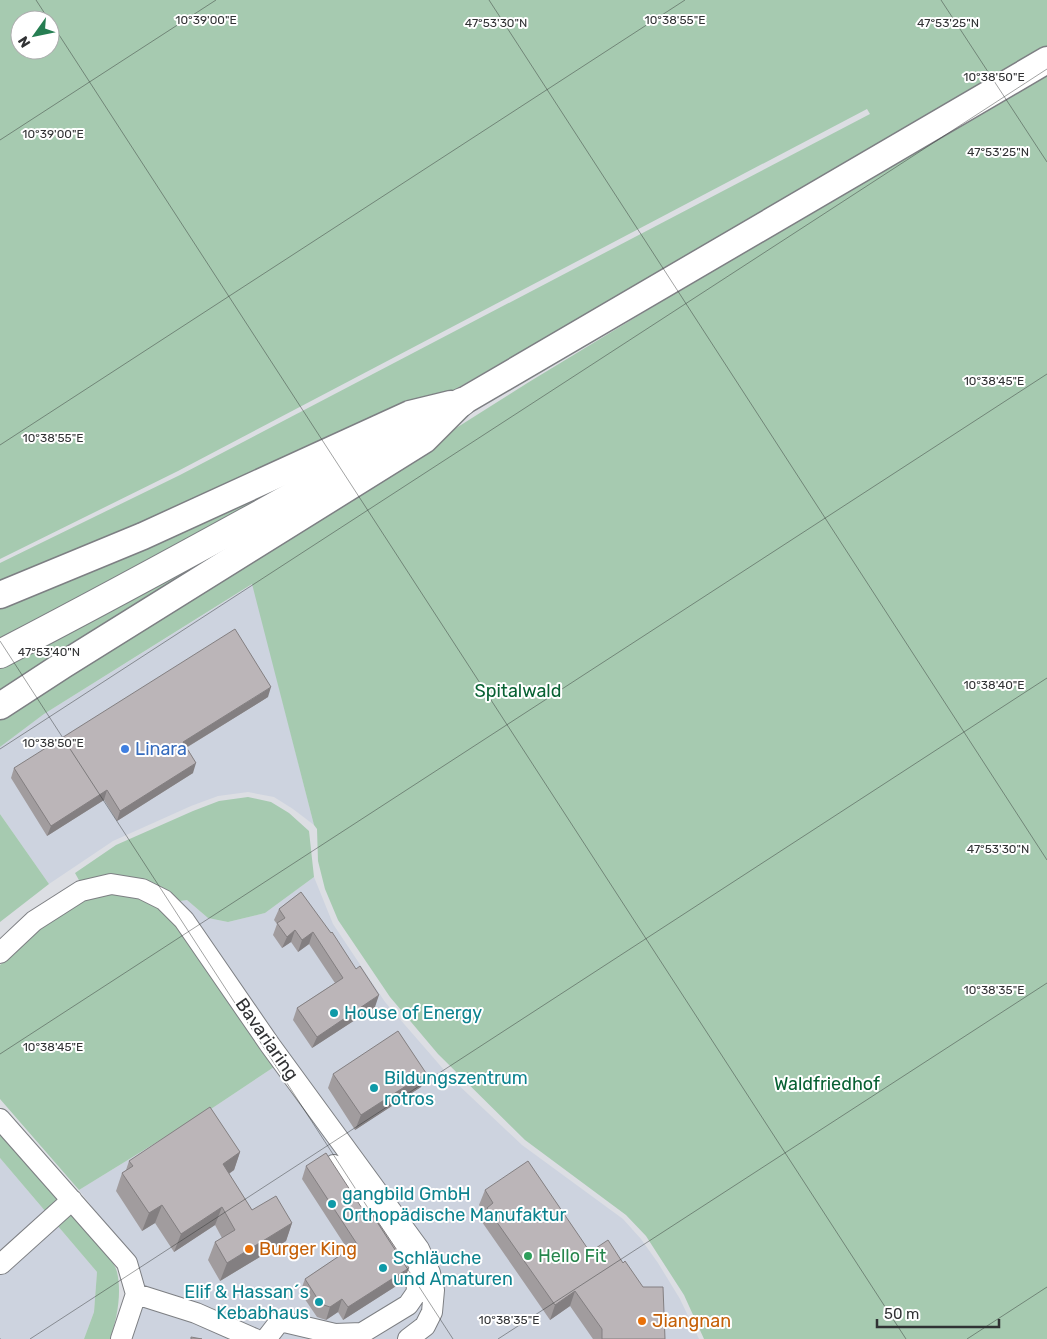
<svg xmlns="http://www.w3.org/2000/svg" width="1047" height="1339" font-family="Rubik,sans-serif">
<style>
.built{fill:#cdd3df}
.green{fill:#a6cab0;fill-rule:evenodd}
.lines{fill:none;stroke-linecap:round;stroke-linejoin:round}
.minor-casing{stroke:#7d7f83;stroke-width:22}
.major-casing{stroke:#7d7f83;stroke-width:29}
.highway-casing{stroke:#7d7f83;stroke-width:30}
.minor{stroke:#fff;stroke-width:20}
.major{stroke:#fff;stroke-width:26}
.highway{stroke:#fff;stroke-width:28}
.wall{fill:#a19c9e}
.shaded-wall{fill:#837f81}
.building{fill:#bbb5b8;stroke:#837f81}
.ticks{fill:none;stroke:#313234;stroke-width:1;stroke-opacity:0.45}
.shop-dot{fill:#3f7fe0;stroke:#fff;stroke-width:2}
.culture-dot{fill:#0f9aa8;stroke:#fff;stroke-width:2}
.food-dot{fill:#e8710a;stroke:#fff;stroke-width:2}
.leisure-dot{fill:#2e9e5b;stroke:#fff;stroke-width:2}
.labels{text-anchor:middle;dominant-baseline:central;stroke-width:4;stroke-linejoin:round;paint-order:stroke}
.park-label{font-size:18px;fill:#086133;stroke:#fff}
.shop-label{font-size:18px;fill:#366cbe;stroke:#fff;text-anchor:start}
.culture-label{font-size:18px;fill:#0d838f;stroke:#fff;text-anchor:start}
.street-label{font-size:18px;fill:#313234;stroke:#fff}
.food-label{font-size:18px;fill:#c56008;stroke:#fff;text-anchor:start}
.leisure-label{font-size:18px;fill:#27864d;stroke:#fff;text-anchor:start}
.ticks-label{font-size:12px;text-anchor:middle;fill:#313234;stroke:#fff;stroke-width:4;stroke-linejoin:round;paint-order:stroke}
</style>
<rect width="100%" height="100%" fill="#dcdee3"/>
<!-- built -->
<path class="built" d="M253,584L314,825L293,809L274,797L248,792L218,796L191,806L113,841L49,884L0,814V747L44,714Z
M314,877L333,924L385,1002L451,1078L522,1145L623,1219L641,1239L658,1263L680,1299L699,1339H130L132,1258L79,1190L214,1107L277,1065L166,911L180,901L187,900L208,918L228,922L265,913Z
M0,1158L97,1272L94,1312L84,1339H0Z"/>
<!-- green -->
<path class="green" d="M0,0H1047V50L454,390L406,407L0,589V563L180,475L870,114L867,109L178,471L0,559ZM20,20H50V50H20Z
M1047,72V1339H704L684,1295L646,1236L626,1215L525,1140L438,1054L390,997L338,920L325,889L318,861L317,829L314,825L252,584L44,714L0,747V716L529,382L883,167Z
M358,451L0,640V601Z
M287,511L0,696V664Z
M248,797L271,802L289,813L309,831L314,877L265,913L228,922L208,918L187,900L180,901L168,891L146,880L110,874L80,882L75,873L116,845L193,811L219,801Z
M0,814L49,884L0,922Z
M112,892L139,896L166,911L277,1065L214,1107L79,1190L0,1099V965L43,925L87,898Z
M0,1133L110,1257C112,1262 116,1267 117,1272C122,1293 117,1319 110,1339H84L94,1312L97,1272L0,1158Z"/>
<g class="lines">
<defs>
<path id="minor" d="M0,953L34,921L81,891L111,884L142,889L164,900L184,920L270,1045L419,1249L430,1273L434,1290L432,1312L425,1326L408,1339
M0,1119L127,1263L136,1294L121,1339
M1,1264L72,1200
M136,1294L196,1313L255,1339
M266,1339L280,1321L335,1334L362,1333L408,1305L417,1292L416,1277L383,1226L334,1165"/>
<path id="major" d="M0,595L143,536L410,414L451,404
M0,706L63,665L424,440L462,402L1047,60"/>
<path id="highway" d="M0,654C156,573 309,488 462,402"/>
</defs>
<!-- minor casing -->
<use href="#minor" class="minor-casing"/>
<!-- major casing -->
<use href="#major" class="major-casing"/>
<!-- highway casing -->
<use href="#highway" class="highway-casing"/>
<!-- minor -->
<use href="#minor" class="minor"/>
<!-- major -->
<use href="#major" class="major"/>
<!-- highway -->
<use href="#highway" class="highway"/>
</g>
<!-- wall -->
<path class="wall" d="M268,697L186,748L193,773L117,821L104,800L47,836L11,778L14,768Z
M301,892L375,1007L312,1048L293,1020L297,1008L335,983L309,944L298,952L291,942L282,948L273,935L277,924L274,920L279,909Z
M426,1073L421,1087L355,1130L328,1088L333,1074Z
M240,1152L234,1170L229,1174L252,1210L292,1223L286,1241L220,1281L208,1260L215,1242L222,1238L215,1225L174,1252L155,1223L142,1231L116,1191L122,1173L126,1170L129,1161Z
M306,1166L404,1281L343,1320L338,1312L326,1320L317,1317L300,1292L305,1279L348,1250L302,1179Z
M485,1190L590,1252L665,1339H593L570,1306L550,1320L482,1222L485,1213L479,1205Z"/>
<!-- shaded-wall -->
<path class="shaded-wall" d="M271,687L268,697L179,752L183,742Z
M196,763L193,773L117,821L120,811Z
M107,790L104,800L47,836L51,826Z
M295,930L291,942L282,948L287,937Z
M313,932L309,944L298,952L302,940Z
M379,995L375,1007L312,1048L317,1037Z
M426,1073L421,1087L355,1130L361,1115Z
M240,1152L234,1170L216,1182L223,1164Z
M162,1205L155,1223L142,1231L149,1213Z
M222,1207L215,1225L174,1252L181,1234Z
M292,1223L286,1241L220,1281L227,1263Z
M409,1268L404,1281L343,1320L348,1307Z
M575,1291L570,1306L550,1320L555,1305Z
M342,1299L338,1312L326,1320L330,1307Z"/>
<!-- building -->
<path class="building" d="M235,629L271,687L183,742L196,763L120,811L107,790L51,826L14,768Z
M301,892L331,933L332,932L356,969L360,966L379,995L317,1037L297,1008L343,978L313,932L302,940L295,930L287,937L277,923L285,918L279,909Z
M398,1031L426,1073L361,1115L333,1074Z
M210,1107L240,1152L223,1164L252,1210L276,1196L292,1223L227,1263L215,1242L235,1230L222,1207L181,1234L162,1205L149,1213L122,1173L133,1166L129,1161Z
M326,1153L367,1216L372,1213L409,1268L348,1307L342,1299L330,1307L321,1304L305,1279L357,1244L306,1166Z
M528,1161L590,1252L608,1240L623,1263L625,1261L643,1287H663L665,1339H602V1329L575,1291L555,1305L487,1208L493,1203L485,1190Z
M191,1337L202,1339H191Z"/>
<!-- ticks -->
<path class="ticks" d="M36,0L49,20M489,0L1047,860M941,0L1047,162M50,21L906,1339M0,140L216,0M0,445L685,0M0,641L453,1339M0,749L1047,69M0,1054L1047,374M0,1338V1339M30,1339L1047,678M498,1339L1047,983M967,1339L1047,1287"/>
<!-- markers -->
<circle class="shop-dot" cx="125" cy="749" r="5"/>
<g class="culture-dot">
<circle cx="334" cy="1013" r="5"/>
<circle cx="374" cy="1088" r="5"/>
<circle cx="332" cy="1204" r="5"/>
<circle cx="383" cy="1268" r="5"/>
<circle cx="319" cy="1302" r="5"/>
</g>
<g class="food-dot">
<circle cx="249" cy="1249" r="5"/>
<circle cx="642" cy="1321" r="5"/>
</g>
<circle class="leisure-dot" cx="528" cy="1256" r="5"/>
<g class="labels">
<!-- park labels -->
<g class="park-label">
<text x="518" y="691">Spitalwald</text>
<text x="827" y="1084">Waldfriedhof</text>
</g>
<!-- shop labels -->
<g class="shop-label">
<text x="135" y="749">Linara</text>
</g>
<!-- culture labels -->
<g class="culture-label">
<text x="344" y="1013">House of Energy</text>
<text x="384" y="1078">Bildungszentrum<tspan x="384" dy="21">rotros</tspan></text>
<text x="342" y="1194">gangbild GmbH<tspan x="342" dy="21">Orthopädische Manufaktur</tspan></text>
<text x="393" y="1258">Schläuche<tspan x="393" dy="21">und Amaturen</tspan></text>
<text x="309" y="1292" text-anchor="end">Elif &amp; Hassan´s<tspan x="309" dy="21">Kebabhaus</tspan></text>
</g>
<!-- street labels -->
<g class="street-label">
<text transform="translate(267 1039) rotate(55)">Bavariaring</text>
</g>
<!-- food labels -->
<g class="food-label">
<text x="259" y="1249">Burger King</text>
<text x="652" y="1321">Jiangnan</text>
</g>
<!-- leisure labels -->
<g class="leisure-label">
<text x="538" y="1256">Hello Fit</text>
</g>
</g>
<g class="ticks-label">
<text x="206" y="24">10°39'00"E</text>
<text x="675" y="24">10°38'55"E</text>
<text x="496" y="27">47°53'30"N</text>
<text x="948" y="27">47°53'25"N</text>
<text x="994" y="81">10°38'50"E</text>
<text x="53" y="138">10°39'00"E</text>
<text x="998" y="156">47°53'25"N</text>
<text x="994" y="385">10°38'45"E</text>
<text x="53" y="442">10°38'55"E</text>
<text x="49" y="656">47°53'40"N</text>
<text x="994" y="689">10°38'40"E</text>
<text x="53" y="747">10°38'50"E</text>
<text x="998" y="853">47°53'30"N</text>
<text x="994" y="994">10°38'35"E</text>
<text x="53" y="1051">10°38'45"E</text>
<text x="509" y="1324">10°38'35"E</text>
</g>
<!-- north arrow -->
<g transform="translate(35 35) rotate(237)"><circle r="24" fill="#ffffff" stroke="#adadae"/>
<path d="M0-4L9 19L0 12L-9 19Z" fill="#267e52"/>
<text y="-8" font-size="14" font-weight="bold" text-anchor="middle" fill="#313234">N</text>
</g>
<!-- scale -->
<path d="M877 1319v8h122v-8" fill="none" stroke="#313234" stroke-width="2.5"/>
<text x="884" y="1319" font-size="15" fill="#313234" stroke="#ffffff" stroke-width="4" paint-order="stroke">50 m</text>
</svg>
